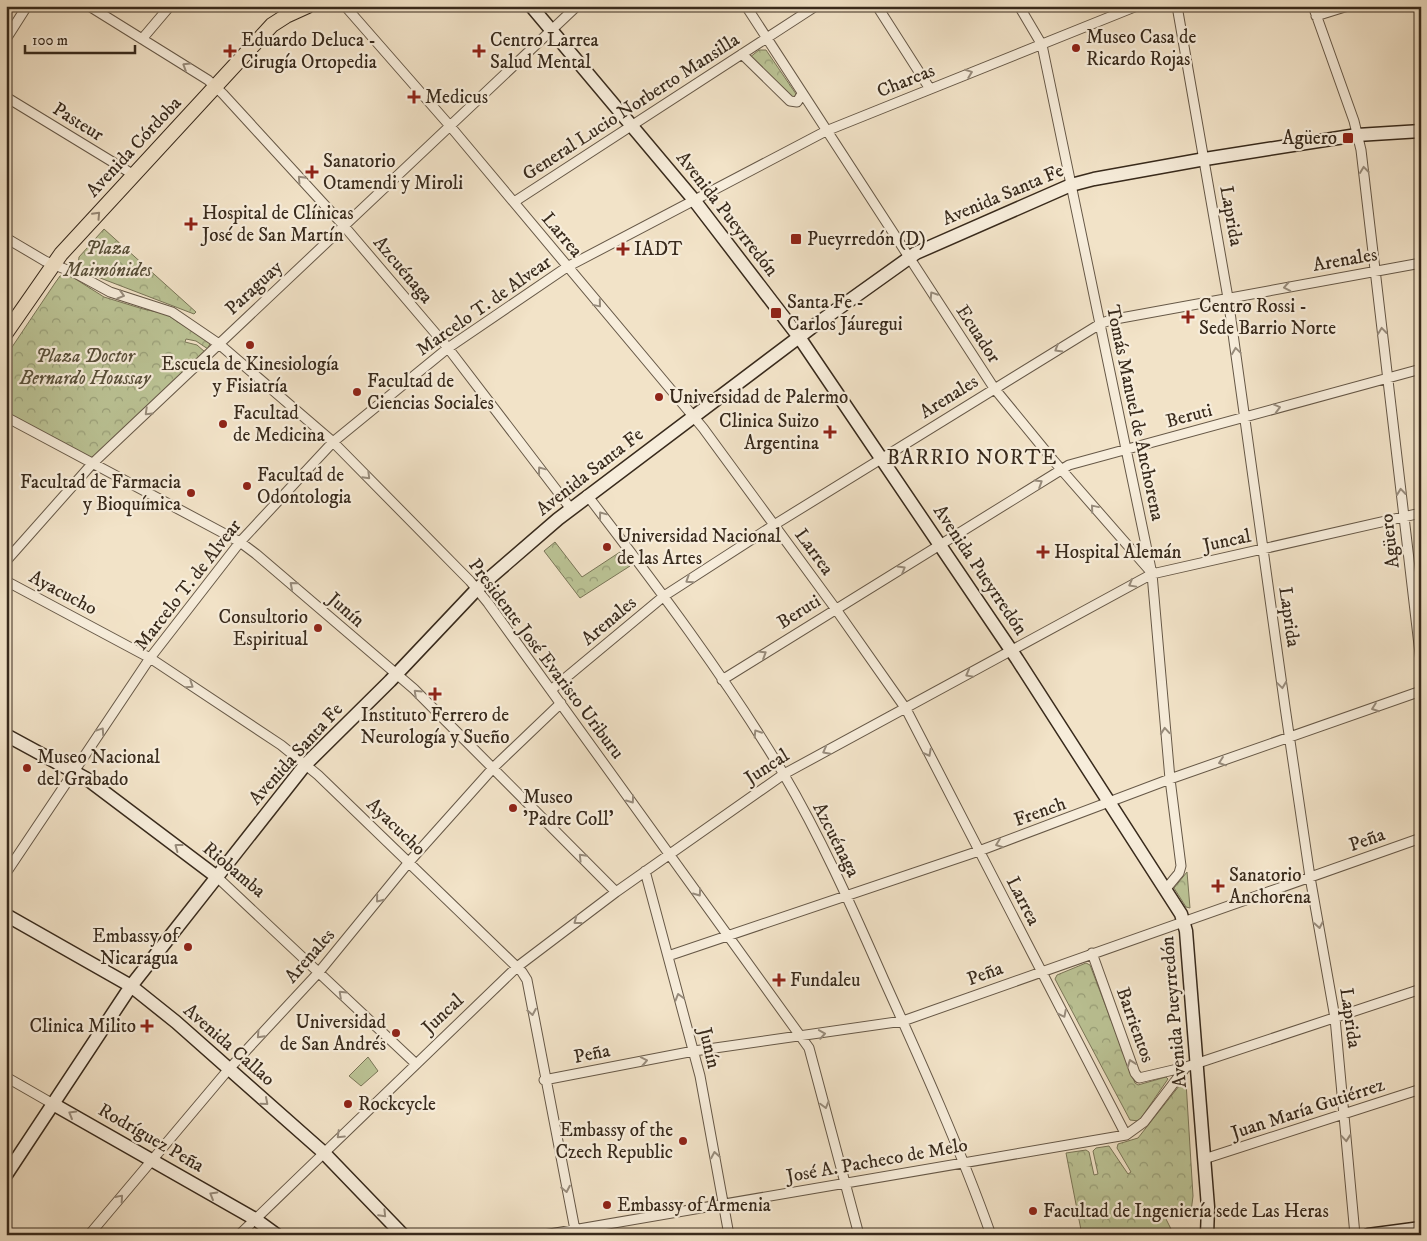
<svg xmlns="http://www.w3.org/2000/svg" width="1427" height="1241" font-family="'IM FELL DW Pica',serif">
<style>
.grass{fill:#bbc395;stroke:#7a7658}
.park{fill:url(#park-crowns);stroke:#7a7658}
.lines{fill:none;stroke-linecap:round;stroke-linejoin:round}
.street-casing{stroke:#665847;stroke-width:11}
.secondary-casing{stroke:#382a1c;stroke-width:15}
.primary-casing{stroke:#382a1c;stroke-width:16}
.street{stroke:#f7eddb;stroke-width:9}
.secondary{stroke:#f7eddb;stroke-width:12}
.primary{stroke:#f2e3c8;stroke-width:14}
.oneway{stroke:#988c7c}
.oneway2{stroke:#958672}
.poi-dot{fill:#8f2418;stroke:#f7eddb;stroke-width:2}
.labels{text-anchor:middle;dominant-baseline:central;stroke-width:4.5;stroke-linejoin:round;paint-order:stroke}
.poi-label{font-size:19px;fill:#382a1c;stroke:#f7eddb;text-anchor:start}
.street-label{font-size:19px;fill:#382a1c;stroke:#f7eddb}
.park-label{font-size:19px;font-style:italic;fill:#59503a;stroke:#f7eddb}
.quarter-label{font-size:21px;letter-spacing:1px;fill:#382a1c;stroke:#f7eddb}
</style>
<defs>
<pattern id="park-crowns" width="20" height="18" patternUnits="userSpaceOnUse" patternTransform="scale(1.25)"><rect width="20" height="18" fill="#bbc395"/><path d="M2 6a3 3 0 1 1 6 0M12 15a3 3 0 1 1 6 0" fill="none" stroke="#999f79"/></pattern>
</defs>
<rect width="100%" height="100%" fill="#f2e3c8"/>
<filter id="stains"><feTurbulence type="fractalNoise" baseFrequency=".004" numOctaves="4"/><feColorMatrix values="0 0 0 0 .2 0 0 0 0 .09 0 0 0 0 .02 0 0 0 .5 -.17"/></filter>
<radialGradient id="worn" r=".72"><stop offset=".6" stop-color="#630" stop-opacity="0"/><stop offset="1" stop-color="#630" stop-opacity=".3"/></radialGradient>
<!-- grass -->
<path class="grass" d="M368,1057L378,1071L361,1086L349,1076Z"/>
<!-- park -->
<path class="park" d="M759,50H766L796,94L794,98L792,99L749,58Z
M104,229L196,312L194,314L82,271L78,266L79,257Z
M66,273L104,297L143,309L166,314L210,343L208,349L196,341L186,339L185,342L197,345L205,352L94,458H90L6,412V356L55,283L60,276Z
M555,542L582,577L620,552L630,566L580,598L544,551Z
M1187,872L1190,908L1186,907L1174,888Z
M1086,963L1090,965L1135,1083L1138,1085L1166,1077L1168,1079L1139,1121L1130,1120L1055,979L1057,975Z
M1183,1081L1186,1082L1193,1196L1191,1212L1165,1217L1174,1235H1082L1066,1153L1086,1150L1089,1152L1094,1175L1098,1174L1093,1151L1096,1148L1109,1146L1128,1174L1131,1172L1117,1148L1118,1144L1138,1138Z"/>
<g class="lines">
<defs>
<path id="street" d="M89,6L208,80L223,94L344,226L448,348L571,509
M345,6L450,126L703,428L835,608L906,709L1126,1135
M746,6L994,388L1053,460L1151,572
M877,6L930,89
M1019,6L1042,45L1152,574L1170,779L1181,866L1179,873L1165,890
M1177,6L1228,298L1285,707L1310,877L1335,1018L1355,1235
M1313,6L1354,121L1361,150L1421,662
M1316,16L1348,6
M6,39L27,6
M142,39L170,6
M742,54L790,101L797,102L802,94
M6,97L134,175
M514,202L816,6
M6,238L45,261L77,274L110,292L172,312L219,344L333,442L470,581L488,603L809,1048L859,1235
M6,417L240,542L256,554L414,689L616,892
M587,495C656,585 725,676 783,773C822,839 853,910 884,980C922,1064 960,1148 991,1235
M6,561L92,464L577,6
M6,581L150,658L281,745L318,775L522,972L527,980L576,1235
M722,680L1069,465L1421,369
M551,690L664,596L774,525L1100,324L1110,320L1421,263
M645,871L700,1076L729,1235
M6,873L150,658L240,542L333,442L448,348L567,267L826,131L1137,6
M217,877L415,1063
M1092,953L1135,1073L1139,1078L1186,1067L1421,989
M668,956L979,851L1170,779L1421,691
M6,1077L53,1104
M544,1080L694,1051L903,1021L1421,838
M1204,1159L1421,1089
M89,1235L228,1070L319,972L409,862L494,767L561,703
M239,1235L517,967L616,892L784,774L1152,574L1421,513
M544,1235L1126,1135L1144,1122L1186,1067"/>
<path id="secondary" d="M531,6L694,200L799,337L1017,659L1181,914L1186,931L1208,1207L1207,1235
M6,735L87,779L217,877
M6,915L131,986L176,1022L323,1152L403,1235
M53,1104L255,1219L277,1235
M6,1175L131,986L305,765L390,681L477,589L558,519L811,328L916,253L1071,185L1094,179L1205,159L1357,135L1421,131
M1368,1235L1421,1228"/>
<path id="primary" d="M6,333L61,254L272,25L286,16L308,6"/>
</defs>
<!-- street casing -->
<use href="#street" class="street-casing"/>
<!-- secondary casing -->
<use href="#secondary" class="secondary-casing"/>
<!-- primary casing -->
<use href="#primary" class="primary-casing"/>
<!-- street -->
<use href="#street" class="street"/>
<!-- secondary -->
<use href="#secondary" class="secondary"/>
<!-- primary -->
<use href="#primary" class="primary"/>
</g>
<!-- one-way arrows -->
<defs><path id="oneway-chevron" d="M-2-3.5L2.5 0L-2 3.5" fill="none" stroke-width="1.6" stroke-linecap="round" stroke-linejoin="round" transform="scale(1.25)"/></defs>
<g class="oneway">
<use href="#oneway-chevron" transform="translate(186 66) rotate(-148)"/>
<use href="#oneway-chevron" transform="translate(969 73) rotate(-21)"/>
<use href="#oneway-chevron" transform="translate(1364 170) rotate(-97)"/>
<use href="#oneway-chevron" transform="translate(301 179) rotate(-133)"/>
<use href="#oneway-chevron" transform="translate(1287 287) rotate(169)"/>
<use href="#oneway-chevron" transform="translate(121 295) rotate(17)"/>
<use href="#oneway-chevron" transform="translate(933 295) rotate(-123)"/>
<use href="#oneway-chevron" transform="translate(598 304) rotate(50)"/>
<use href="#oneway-chevron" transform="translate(1382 331) rotate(-97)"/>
<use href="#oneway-chevron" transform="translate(1058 349) rotate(149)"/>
<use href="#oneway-chevron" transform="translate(1236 351) rotate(-98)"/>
<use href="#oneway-chevron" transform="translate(1277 408) rotate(-15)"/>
<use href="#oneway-chevron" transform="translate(148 412) rotate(136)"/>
<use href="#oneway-chevron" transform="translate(541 470) rotate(-127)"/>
<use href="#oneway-chevron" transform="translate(367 476) rotate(45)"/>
<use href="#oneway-chevron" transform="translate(1039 483) rotate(-32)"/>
<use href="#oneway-chevron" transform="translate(1401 492) rotate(-96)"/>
<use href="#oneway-chevron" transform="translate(1094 508) rotate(-130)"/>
<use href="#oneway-chevron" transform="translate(602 515) rotate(-127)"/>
<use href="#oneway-chevron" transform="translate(902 569) rotate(-31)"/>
<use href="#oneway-chevron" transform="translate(689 580) rotate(147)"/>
<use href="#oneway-chevron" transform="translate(1132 584) rotate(151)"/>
<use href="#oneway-chevron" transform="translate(293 585) rotate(-139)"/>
<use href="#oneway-chevron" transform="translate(763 654) rotate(-32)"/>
<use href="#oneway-chevron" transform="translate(969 674) rotate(151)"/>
<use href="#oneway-chevron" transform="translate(190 685) rotate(34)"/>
<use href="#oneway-chevron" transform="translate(1282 685) rotate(82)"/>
<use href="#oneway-chevron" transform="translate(417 693) rotate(-137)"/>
<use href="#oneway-chevron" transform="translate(1375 708) rotate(160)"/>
<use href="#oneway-chevron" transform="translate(101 731) rotate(-56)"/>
<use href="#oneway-chevron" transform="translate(1165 731) rotate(-95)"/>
<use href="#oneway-chevron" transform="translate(757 733) rotate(-123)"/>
<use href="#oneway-chevron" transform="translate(826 751) rotate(152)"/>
<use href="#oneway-chevron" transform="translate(928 753) rotate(62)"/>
<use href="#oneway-chevron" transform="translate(1222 762) rotate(161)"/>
<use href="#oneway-chevron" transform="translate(631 800) rotate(54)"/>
<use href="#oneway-chevron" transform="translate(999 844) rotate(160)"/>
<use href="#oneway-chevron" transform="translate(178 847) rotate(-143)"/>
<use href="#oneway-chevron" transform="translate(582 857) rotate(-134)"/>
<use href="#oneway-chevron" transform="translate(698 893) rotate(55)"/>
<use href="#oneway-chevron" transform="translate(379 899) rotate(129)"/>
<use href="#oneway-chevron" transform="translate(577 921) rotate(143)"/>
<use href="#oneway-chevron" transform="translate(1319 925) rotate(80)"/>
<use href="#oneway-chevron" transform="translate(342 994) rotate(-137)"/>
<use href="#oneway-chevron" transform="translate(679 997) rotate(-106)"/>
<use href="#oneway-chevron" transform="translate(532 1012) rotate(80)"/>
<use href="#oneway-chevron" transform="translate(1063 1014) rotate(63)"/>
<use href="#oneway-chevron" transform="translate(822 1034) rotate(-9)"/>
<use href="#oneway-chevron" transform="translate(260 1035) rotate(133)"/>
<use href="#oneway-chevron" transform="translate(644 1061) rotate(-11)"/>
<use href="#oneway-chevron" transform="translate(1131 1063) rotate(-110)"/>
<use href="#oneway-chevron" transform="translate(265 1102) rotate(41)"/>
<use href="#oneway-chevron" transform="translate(825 1105) rotate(75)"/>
<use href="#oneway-chevron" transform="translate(72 1114) rotate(-150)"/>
<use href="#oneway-chevron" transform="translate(340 1135) rotate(136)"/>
<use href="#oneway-chevron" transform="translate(1346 1138) rotate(85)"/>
<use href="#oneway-chevron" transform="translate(715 1155) rotate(-100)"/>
<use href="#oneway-chevron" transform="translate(566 1189) rotate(79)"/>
<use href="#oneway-chevron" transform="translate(213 1195) rotate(-150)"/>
<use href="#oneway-chevron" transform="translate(120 1198) rotate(-49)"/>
<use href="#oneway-chevron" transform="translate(383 1214) rotate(46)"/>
</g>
<use class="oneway2" href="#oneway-chevron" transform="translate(97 215) rotate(-47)"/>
<!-- markers -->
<g class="poi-dot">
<circle cx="1076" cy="48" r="5"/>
<path d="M227.5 43.5h5v5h5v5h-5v5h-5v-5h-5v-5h5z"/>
<path d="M476.5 43.5h5v5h5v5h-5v5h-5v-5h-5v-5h5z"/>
<path d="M411.5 89.5h5v5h5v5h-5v5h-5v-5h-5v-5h5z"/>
<rect x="1342" y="132" width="12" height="12" rx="2.5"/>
<path d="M309.5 164.5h5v5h5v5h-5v5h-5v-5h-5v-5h5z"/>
<path d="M188.5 216.5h5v5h5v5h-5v5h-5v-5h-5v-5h5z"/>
<rect x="790" y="233" width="12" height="12" rx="2.5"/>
<path d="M620.5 241.5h5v5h5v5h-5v5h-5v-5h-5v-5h5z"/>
<rect x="770" y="307" width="12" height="12" rx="2.5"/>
<path d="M1185.5 309.5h5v5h5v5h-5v5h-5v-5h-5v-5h5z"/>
<circle cx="250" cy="345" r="5"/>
<circle cx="357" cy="392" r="5"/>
<circle cx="659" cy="397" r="5"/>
<circle cx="223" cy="424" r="5"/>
<path d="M827.5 424.5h5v5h5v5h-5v5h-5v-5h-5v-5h5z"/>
<circle cx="247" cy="486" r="5"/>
<circle cx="191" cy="493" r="5"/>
<circle cx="607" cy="547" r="5"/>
<path d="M1040.5 544.5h5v5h5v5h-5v5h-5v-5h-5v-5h5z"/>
<circle cx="318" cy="628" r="5"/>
<path d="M432.5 686.5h5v5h5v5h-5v5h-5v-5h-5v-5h5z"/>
<circle cx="27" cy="768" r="5"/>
<circle cx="513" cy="808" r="5"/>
<path d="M1215.5 878.5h5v5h5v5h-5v5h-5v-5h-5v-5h5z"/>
<circle cx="188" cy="947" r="5"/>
<path d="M776.5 972.5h5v5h5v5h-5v5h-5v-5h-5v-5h5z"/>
<path d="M144.5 1018.5h5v5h5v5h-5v5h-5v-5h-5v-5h5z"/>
<circle cx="396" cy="1033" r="5"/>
<circle cx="348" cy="1104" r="5"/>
<circle cx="683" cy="1141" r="5"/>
<circle cx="607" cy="1205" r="5"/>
<circle cx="1033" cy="1211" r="5"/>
</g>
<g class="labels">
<!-- poi labels -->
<g class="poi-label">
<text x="1086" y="37">Museo Casa de<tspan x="1086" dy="22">Ricardo Rojas</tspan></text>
<text x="241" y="40">Eduardo Deluca -<tspan x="241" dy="22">Cirugía Ortopedia</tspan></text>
<text x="490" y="40">Centro Larrea<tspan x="490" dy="22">Salud Mental</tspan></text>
<text x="425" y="97">Medicus</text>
<text x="1337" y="138" text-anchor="end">Agüero</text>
<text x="323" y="161">Sanatorio<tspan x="323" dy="22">Otamendi y Miroli</tspan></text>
<text x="202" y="213">Hospital de Clínicas<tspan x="202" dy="22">José de San Martín</tspan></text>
<text x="807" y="239">Pueyrredón (D)</text>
<text x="634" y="249">IADT</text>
<text x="787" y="302">Santa Fe -<tspan x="787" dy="22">Carlos Jáuregui</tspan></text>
<text x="1199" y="306">Centro Rossi -<tspan x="1199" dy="22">Sede Barrio Norte</tspan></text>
<text x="250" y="364" text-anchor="middle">Escuela de Kinesiología<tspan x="250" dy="22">y Fisiatría</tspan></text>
<text x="367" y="381">Facultad de<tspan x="367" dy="22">Ciencias Sociales</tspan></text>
<text x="669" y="397">Universidad de Palermo</text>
<text x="233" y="413">Facultad<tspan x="233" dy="22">de Medicina</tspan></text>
<text x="819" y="421" text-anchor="end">Clinica Suizo<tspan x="819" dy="22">Argentina</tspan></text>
<text x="257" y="475">Facultad de<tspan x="257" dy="22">Odontologia</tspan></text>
<text x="181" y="482" text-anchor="end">Facultad de Farmacia<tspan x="181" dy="22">y Bioquímica</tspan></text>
<text x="617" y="536">Universidad Nacional<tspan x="617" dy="22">de las Artes</tspan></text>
<text x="1054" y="552">Hospital Alemán</text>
<text x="308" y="617" text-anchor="end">Consultorio<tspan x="308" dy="22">Espiritual</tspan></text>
<text x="435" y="715" text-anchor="middle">Instituto Ferrero de<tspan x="435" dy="22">Neurología y Sueño</tspan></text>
<text x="37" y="757">Museo Nacional<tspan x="37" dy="22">del Grabado</tspan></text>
<text x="523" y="797">Museo<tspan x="523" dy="22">'Padre Coll'</tspan></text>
<text x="1229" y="875">Sanatorio<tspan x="1229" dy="22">Anchorena</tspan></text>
<text x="178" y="936" text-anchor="end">Embassy of<tspan x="178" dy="22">Nicaragua</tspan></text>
<text x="790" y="980">Fundaleu</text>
<text x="386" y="1022" text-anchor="end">Universidad<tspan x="386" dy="22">de San Andrés</tspan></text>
<text x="136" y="1026" text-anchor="end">Clinica Milito</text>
<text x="358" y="1104">Rockcycle</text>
<text x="673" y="1130" text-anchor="end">Embassy of the<tspan x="673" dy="22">Czech Republic</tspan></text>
<text x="617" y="1205">Embassy of Armenia</text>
<text x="1043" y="1211">Facultad de Ingeniería sede Las Heras</text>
</g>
<!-- street labels -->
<g class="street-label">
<text transform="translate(906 81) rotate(-22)">Charcas</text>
<text transform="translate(631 107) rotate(-33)">General Lucio Norberto Mansilla</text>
<text transform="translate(78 122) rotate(32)">Pasteur</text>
<text transform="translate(134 147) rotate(-47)">Avenida Córdoba</text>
<text transform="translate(1003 195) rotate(-23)">Avenida Santa Fe</text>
<text transform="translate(727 214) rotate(52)">Avenida Pueyrredón</text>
<text transform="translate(1231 216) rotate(80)">Laprida</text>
<text transform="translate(562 235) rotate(50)">Larrea</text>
<text transform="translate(1345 260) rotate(-10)">Arenales</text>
<text transform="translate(403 270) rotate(50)">Azcuénaga</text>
<text transform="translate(254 288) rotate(-43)">Paraguay</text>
<text transform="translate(484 306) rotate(-35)">Marcelo T. de Alvear</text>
<text transform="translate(978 334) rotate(57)">Ecuador</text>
<text transform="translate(949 397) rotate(-32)">Arenales</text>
<text transform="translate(1135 413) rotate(78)">Tomás Manuel de Anchorena</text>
<text transform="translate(1189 416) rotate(-15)">Beruti</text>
<text transform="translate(590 472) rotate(-38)">Avenida Santa Fe</text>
<text transform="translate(1227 541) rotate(-12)">Juncal</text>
<text transform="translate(1390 541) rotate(-97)">Agüero</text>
<text transform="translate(814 552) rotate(54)">Larrea</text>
<text transform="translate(980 570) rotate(56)">Avenida Pueyrredón</text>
<text transform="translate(188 585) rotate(-52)">Marcelo T. de Alvear</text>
<text transform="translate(63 593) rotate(28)">Ayacucho</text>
<text transform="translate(346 610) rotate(41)">Junín</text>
<text transform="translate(799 612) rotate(-32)">Beruti</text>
<text transform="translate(1289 617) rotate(82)">Laprida</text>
<text transform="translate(609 621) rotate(-40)">Arenales</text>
<text transform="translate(546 659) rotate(53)">Presidente José Evaristo Uriburu</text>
<text transform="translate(296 754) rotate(-48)">Avenida Santa Fe</text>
<text transform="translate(767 767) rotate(-33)">Juncal</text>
<text transform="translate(1040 812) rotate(-20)">French</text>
<text transform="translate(396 827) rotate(44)">Ayacucho</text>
<text transform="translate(836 840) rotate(63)">Azcuénaga</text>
<text transform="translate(1367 840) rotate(-19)">Peña</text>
<text transform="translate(234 870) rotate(40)">Riobamba</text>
<text transform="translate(1023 901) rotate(63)">Larrea</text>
<text transform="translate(310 956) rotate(-49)">Arenales</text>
<text transform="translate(985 974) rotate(-20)">Peña</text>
<text transform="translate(1174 1012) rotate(-95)">Avenida Pueyrredón</text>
<text transform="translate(443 1014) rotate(-43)">Juncal</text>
<text transform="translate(1350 1018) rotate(82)">Laprida</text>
<text transform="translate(1135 1025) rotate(70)">Barrientos</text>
<text transform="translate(229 1045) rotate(41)">Avenida Callao</text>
<text transform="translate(709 1048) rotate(76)">Junín</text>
<text transform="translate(592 1054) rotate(-11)">Peña</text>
<text transform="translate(1308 1109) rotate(-18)">Juan María Gutiérrez</text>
<text transform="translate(151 1138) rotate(30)">Rodríguez Peña</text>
<text transform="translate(877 1161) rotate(-10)">José A. Pacheco de Melo</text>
</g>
<!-- park labels -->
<g class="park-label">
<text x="108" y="248">Plaza<tspan x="108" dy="22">Maimónides</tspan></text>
<text x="85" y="356">Plaza Doctor<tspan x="85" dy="22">Bernardo Houssay</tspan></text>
</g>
<!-- quarter labels -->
<g class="quarter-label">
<text x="972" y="458">BARRIO NORTE</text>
</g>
</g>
<!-- margin -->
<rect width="1427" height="1241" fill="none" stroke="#f2e3c8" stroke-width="25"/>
<rect x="8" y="8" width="1412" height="1226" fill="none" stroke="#382a1c" stroke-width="2.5"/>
<rect x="12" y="12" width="1402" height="1216" fill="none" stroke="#382a1c"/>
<!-- scale -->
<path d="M25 45v8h110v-8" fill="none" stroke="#382a1c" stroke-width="2.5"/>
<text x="32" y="45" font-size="15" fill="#382a1c" stroke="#f7eddb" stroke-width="4" paint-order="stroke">100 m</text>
<rect width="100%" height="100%" filter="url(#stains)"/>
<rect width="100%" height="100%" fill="url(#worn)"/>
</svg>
